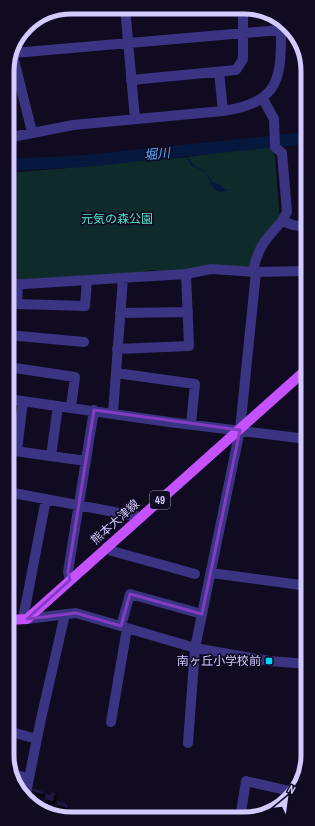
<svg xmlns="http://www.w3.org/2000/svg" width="315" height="826" font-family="'Archivo Narrow','Noto Sans JP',sans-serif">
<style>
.green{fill:#0e2a2a}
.water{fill:#06183e}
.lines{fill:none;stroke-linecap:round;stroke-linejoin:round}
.river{stroke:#06183e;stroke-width:12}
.building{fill:#211642;filter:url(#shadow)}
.minor{stroke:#3a3482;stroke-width:10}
.major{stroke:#c551ff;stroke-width:10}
.marked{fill:none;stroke:#843cc5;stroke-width:3;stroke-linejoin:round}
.poi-dot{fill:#00d3f5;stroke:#100b20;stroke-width:1.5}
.labels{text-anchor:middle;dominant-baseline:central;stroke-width:3.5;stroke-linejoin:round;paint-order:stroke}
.shield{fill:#100b20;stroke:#9891bc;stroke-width:1}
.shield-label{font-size:11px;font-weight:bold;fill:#d3caff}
.park-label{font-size:12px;fill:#50e5c6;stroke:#100b20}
.street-label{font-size:12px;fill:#d3caff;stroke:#100b20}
.poi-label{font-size:12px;fill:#d3caff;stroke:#100b20;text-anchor:end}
.water-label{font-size:13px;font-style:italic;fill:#58abff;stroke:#100b20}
.rim{fill:none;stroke:#d3caff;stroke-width:5}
</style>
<defs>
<filter id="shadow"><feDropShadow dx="2" dy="3.5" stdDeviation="0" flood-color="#0009"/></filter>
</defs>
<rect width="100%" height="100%" fill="#100b20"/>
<!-- green -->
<path class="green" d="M274,145L280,220L252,270L181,272L150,270L123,277L8,283L7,173L68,168L121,160L180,158Z"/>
<!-- water -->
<path class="water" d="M187,157L194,166L204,170L212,182L221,185L225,190L227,189V190C212,198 211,177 203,171C194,165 191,169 187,157Z"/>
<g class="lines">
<!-- river -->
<path class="river" d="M7,165L85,161L307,138"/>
</g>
<!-- building -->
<path class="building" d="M33,788L43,792L42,794L32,791Z
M51,792L55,793L53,801L45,799L46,794L50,795Z
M58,801L68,805L67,808L57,804Z
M43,804L51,805L50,813L42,809Z
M54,810L66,813L64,818H59L53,815Z"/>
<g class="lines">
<!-- minor -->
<path class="minor" d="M125,7L135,119
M60,11L105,7
M14,53L291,29
M305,55L304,110H307
M13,56L32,132
M219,72L223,111
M131,80L236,70L243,59V8
M263,99L274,119L275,147L282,153L287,212L282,221
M7,138L73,125L223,111C284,102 281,74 281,21
M253,272C257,248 266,239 282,221L293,225L307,227
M18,284L17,304L85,306L87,280
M8,285L186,274L211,269L256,272L307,271
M120,313L188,312
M8,335L84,342
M117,349L189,346L186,274
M8,367L75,377L71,407
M116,373L195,384L191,424
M8,399L169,422L307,439
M113,413L123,278
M8,450L86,461
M17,451L23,401
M51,456L58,406
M8,492L141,517
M107,547L112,551L195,574
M211,573L308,586
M70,580L68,572L94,410
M23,619L46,499
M27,619L76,613L195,648L269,661L308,664
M121,626L130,594L202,614
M304,664L308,641
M111,722L127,628
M8,731L37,739
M188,743L195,648L240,430L256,272
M11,773L29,779
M25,798L41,719L65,614
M240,818L246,781L294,792"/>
<!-- major -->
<path class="major" d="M8,620L27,619L307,369"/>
</g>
<!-- marked area -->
<path class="marked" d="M94,410L240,430L202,614L130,594L121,626L76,613L27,619L70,580L68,572Z"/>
<!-- markers -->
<rect class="poi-dot" x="265" y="657" width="8" height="8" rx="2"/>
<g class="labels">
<!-- shield labels -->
<rect class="shield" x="150" y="491" width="20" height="18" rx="3"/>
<g class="shield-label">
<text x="160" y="500">49</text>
</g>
<!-- park labels -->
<g class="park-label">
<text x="117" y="219">元気の森公園</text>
</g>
<!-- street labels -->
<g class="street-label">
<text transform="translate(115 522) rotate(-42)">熊本大津線</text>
</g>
<!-- poi labels -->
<g class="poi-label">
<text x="261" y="661">南ヶ丘小学校前</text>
</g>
<!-- water labels -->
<g class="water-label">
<text transform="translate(157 154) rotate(-6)">堀川</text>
</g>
</g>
<!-- crop -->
<path d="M0 0H315V826H0ZM71 14H244A57 57 0 0 1 301 71V755A57 57 0 0 1 244 812H71A57 57 0 0 1 14 755V71A57 57 0 0 1 71 14Z" fill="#100b20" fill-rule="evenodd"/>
<path class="rim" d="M71 14H244A57 57 0 0 1 301 71V755A57 57 0 0 1 244 812H71A57 57 0 0 1 14 755V71A57 57 0 0 1 71 14Z"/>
<!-- north arrow -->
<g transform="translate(287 798) rotate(29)" stroke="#100b20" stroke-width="3" paint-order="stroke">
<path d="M0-3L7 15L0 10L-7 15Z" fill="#d3caff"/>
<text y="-6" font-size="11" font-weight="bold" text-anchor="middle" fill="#d3caff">N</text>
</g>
</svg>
